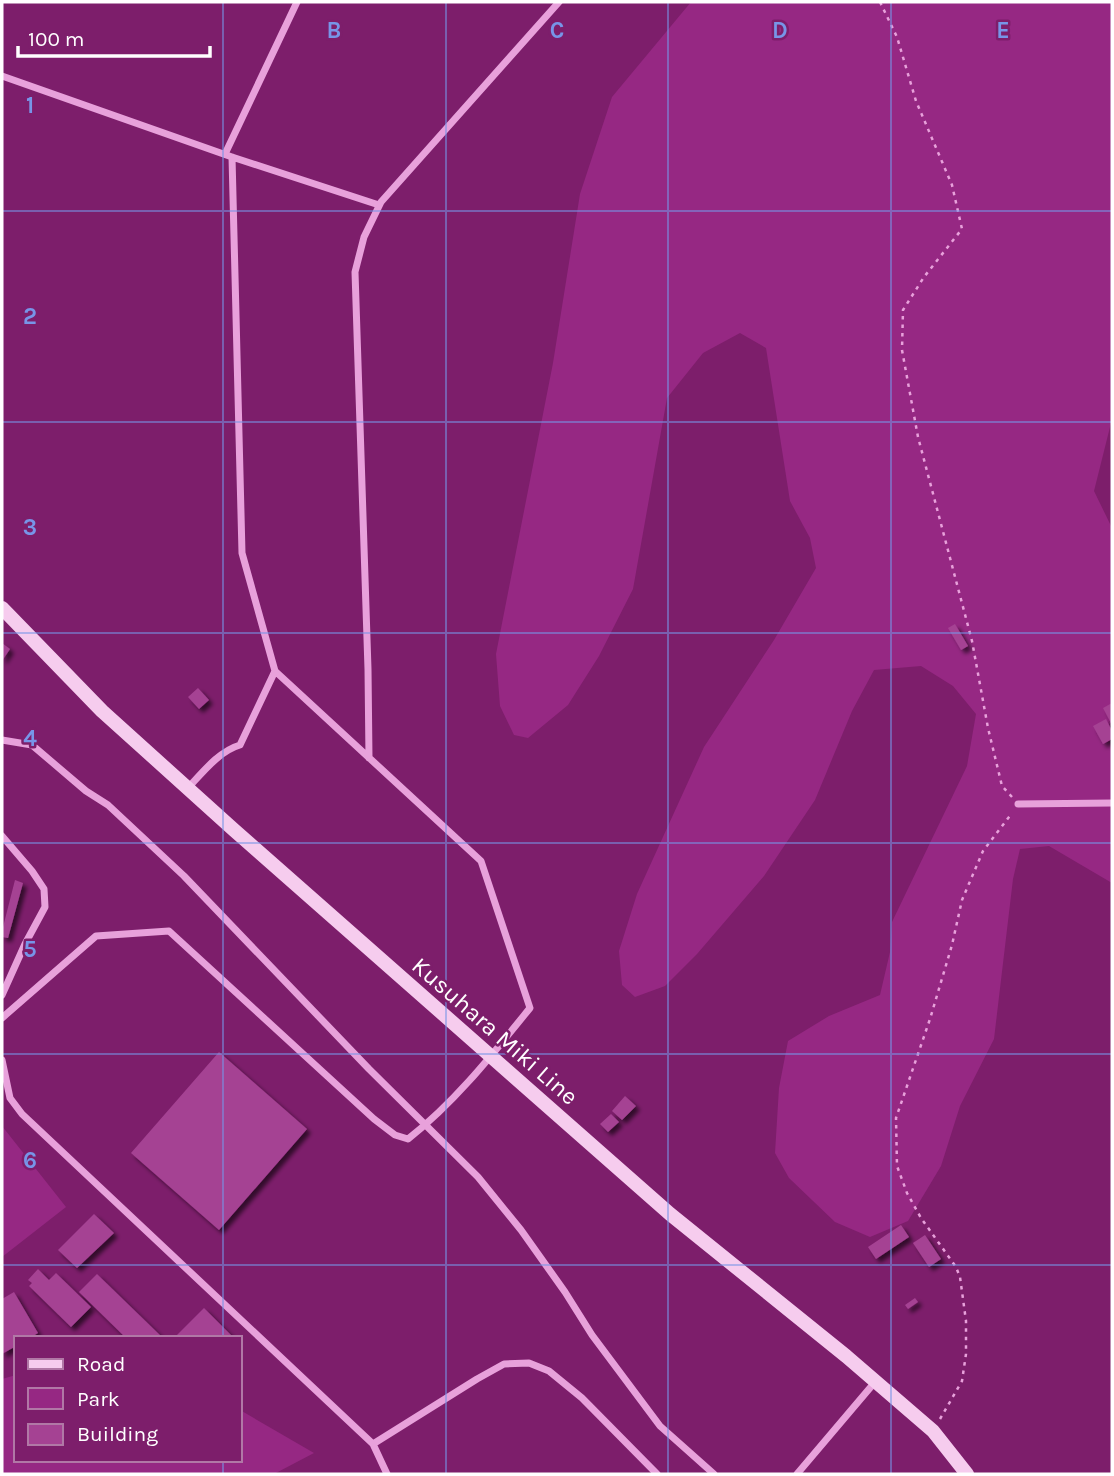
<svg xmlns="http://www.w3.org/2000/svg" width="1114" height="1476" font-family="Karla,sans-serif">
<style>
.green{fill:#962883}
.building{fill:#a54293;filter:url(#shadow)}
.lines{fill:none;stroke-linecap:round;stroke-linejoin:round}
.path{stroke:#e8a1db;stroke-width:2.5;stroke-dasharray:3.5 5;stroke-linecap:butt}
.minor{stroke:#e8a1db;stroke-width:7}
.secondary{stroke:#f6ccee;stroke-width:14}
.grid{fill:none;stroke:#7795e8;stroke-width:2;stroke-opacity:0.55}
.labels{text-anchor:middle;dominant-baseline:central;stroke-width:5;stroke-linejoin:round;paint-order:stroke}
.street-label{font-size:24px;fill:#fff;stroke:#7d1e6b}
.grid-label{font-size:23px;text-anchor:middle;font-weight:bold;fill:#7795e8;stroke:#7d1e6b;stroke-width:5;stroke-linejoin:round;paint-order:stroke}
</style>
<defs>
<filter id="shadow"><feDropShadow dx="4" dy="4" stdDeviation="2" flood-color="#0009"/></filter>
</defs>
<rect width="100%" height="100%" fill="#7d1e6b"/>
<!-- green -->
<path class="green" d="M691,2H1112V419L1094,491L1112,528V883L1049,846L1020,849L1013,879L994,1039L960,1106L941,1166L908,1221L870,1237L835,1222L789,1178L775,1153L779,1088L788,1041L829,1016L880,995L890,952L892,922L967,766L976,714L953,686L921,666L874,670L852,711L815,800L764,876L697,954L665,986L635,997L622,985L619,951L637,894L704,747L774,640L816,568L810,538L790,501L766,348L740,333L703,353L667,398L633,589L599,656L568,705L528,738L514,735L500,706L496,654L553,363L580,194L612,97Z
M2,1126L66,1207L2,1257Z
M16,1375V1460H240V1410L314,1453L274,1474H2V1379Z"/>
<!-- building -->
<path class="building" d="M955,624L968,646L961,650L948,628Z
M2,643L10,649L2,661Z
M198,688L209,700L199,709L188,697Z
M1112,703V725L1103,708Z
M1106,719L1112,731V739L1103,744L1093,726Z
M15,880L23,883L8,938L2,937V931Z
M219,1052L307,1129L219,1230L131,1153Z
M625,1096L636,1106L622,1120L612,1111Z
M611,1114L619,1122L608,1132L600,1124Z
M94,1214L114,1233L77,1268L58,1250Z
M901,1225L909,1237L876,1259L868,1247Z
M925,1235L941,1259L929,1267L913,1243Z
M38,1269L49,1280L56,1273L91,1307L71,1327L29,1286L32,1283L28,1280Z
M97,1274L163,1338H126L79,1292Z
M14,1292L38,1333L30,1338H16V1346L2,1354V1299Z
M915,1298L918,1302L908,1309L905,1305Z
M204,1308L231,1335L229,1338H174Z"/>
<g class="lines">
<!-- path -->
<path class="path" d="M880,2L897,37L916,101L952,185L962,229L924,277L903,310L902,350L918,437L972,641L988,728L1002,786L1012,797
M940,1419L962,1381L966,1354V1321L960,1277L956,1267L921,1218L907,1193L897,1166L896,1118L930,1019L952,945L962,900L983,851L1012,813"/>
<!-- minor -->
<path class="minor" d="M2,76L232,157L379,205
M225,154L297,2
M2,740L32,745L86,791L108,805L184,876L369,1069L478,1177L521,1230L565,1292L592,1335L660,1426L714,1474
M369,758L368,669L355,272L364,237L381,202L559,2
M187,789C202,773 219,751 240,745L275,671
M1018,804L1112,803
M2,836L32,871L44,889L45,907L25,944L2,995
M2,1018L96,936L169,931L374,1119L395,1135L408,1139C455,1102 492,1055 530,1008L481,861L275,671L242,553L232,157
M2,1060L10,1098L22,1114L373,1444L387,1474
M373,1444L477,1379L504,1364L529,1363L549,1371L582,1398L657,1474
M797,1474L875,1382"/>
<!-- secondary -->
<path class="secondary" d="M2,608L102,711L234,830L670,1214L846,1356L933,1431L967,1474"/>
</g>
<!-- grid -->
<path class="grid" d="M223,2V1338M446,2V1474M668,2V1474M891,2V1474M2,211H1112M2,422H1112M2,633H1112M2,843H1112M2,1054H1112M2,1265H1112M223,1460V1474"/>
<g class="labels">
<!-- street labels -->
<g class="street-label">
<text transform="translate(495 1031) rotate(41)">Kusuhara Miki Line</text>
</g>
</g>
<g class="grid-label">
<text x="334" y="38">B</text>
<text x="557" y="38">C</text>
<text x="780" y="38">D</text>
<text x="1003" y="38">E</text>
<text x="30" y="113">1</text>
<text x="30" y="324">2</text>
<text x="30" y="535">3</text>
<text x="30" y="746">4</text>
<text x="30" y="957">5</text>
<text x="30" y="1168">6</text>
</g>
<!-- border -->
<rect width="1114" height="1476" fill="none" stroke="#ffffff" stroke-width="7"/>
<!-- legend -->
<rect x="14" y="1336" width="228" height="126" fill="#7d1e6b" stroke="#b178a6" stroke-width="2"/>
<rect x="28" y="1359" width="35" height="10" fill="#f6ccee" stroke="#b178a6" stroke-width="2"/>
<text x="77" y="1371" font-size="21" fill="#ffffff">Road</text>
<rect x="28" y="1388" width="35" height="21" fill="#962883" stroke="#b178a6" stroke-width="2"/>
<text x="77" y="1406" font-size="21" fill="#ffffff">Park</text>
<rect x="28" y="1424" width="35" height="21" fill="#a54293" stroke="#b178a6" stroke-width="2"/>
<text x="77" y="1441" font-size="21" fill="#ffffff">Building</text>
<!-- scale -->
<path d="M18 46v10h192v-10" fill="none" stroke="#ffffff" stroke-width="3.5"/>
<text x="28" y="46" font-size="21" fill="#ffffff" stroke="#7d1e6b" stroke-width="5" paint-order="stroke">100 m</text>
</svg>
